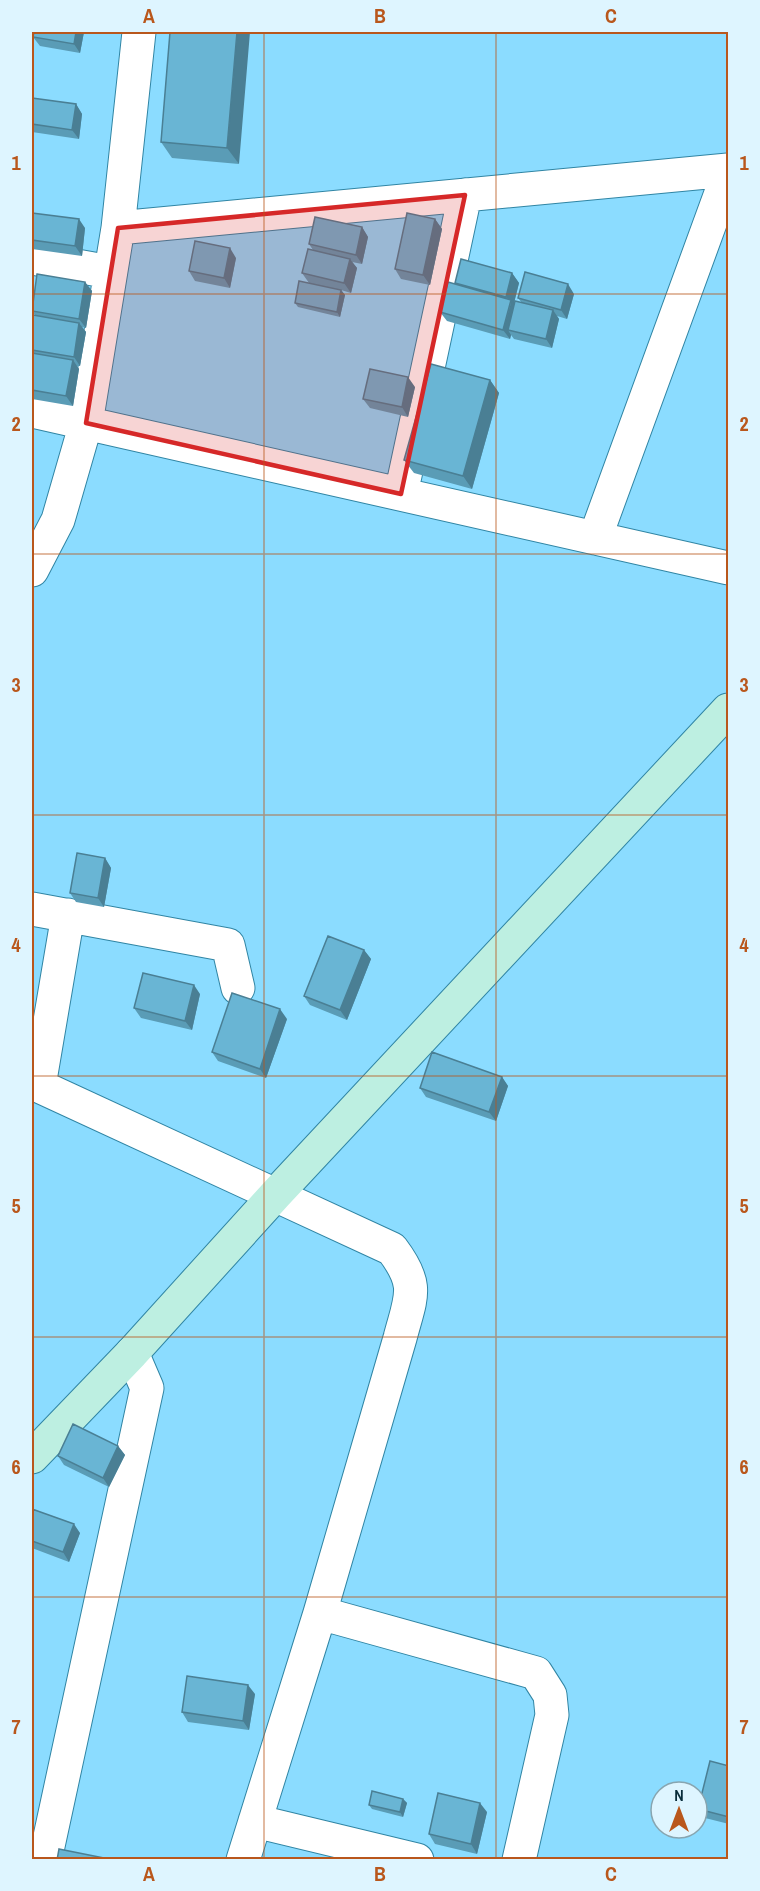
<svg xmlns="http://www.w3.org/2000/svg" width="760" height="1891" font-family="'Archivo Narrow',sans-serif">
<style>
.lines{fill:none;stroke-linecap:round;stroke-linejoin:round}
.street-casing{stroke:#3085a4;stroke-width:35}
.secondary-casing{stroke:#3085a4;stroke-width:35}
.street{stroke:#fff;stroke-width:33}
.secondary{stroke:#bdefe1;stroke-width:33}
.wall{fill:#5a9cb6}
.shaded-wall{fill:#4a7f94}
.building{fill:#69b5d4;stroke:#4a7f94;stroke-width:1.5}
.marked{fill:#d62828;fill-opacity:0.2;stroke:#d62828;stroke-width:4.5;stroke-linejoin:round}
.grid{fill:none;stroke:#b9571c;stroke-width:1.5;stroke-opacity:0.55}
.neatline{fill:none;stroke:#b9571c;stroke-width:2}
.grid-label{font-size:20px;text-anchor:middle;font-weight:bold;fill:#b9571c}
</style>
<rect width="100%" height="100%" fill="#8bdcff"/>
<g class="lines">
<defs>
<path id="street" d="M118,228L728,170
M32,258L110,272
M32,411L728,568
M401,494L465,195
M595,538L728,174
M32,570L58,520L86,423L118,228L139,32
M32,909L228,945L238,988
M68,915L39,1086L392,1249C420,1286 411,1296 400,1338L320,1613L243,1860
M320,1613L536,1673L550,1695L552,1715L519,1860
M255,1821L417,1860
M45,1860L147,1388L132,1353"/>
<path id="secondary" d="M32,1457L132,1353L276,1194L728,710"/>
</defs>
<!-- street casing -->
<use href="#street" class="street-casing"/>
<!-- secondary casing -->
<use href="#secondary" class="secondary-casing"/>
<!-- street -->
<use href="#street" class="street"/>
<!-- secondary -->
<use href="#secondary" class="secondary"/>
</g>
<!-- wall -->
<path class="wall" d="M34,32H84L80,53L40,46L33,37Z
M170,32L239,164L172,158L161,142Z
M32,98L76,104L82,114L79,139L32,132Z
M32,213L85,228L82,256L32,249Z
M435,219L442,229L430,285L401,279L395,269Z
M362,227L368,237L362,264L352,262L357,268L351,293L341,290L345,295L340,317L298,307L295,303L340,290L309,283L302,273L313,250L309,244Z
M236,258L230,288L195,281L189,271Z
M512,273L519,283L514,303V304L522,303L518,298L574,294L567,319L557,316L559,319L552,348L514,339L511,335L510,339L447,321L440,312L456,284L455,283Z
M85,282L92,291L86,328L82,327L86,332L80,366H77L79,369L73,406L32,399V324L35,315L32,311Z
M490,380L499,393L472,489L414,473L404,460Z
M415,387L408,417L370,408L363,399Z
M105,858L111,868L104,907L76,902L70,893Z
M364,950L371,959L347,1020L310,1005L304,996Z
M200,994L192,1030L141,1018L134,1008Z
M287,1019L266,1078L218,1061L212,1052Z
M502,1077L508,1086L496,1121L426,1097L420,1088Z
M118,1446L125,1455L109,1487L64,1465L58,1456Z
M32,1509L80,1533L69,1562L32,1548Z
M255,1694L249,1730L188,1722L182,1712Z
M729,1766V1824L705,1818L698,1809Z
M403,1799L407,1803L403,1817L372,1809L369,1805Z
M487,1812L477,1854L435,1844L429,1834Z"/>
<!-- shaded-wall -->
<path class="shaded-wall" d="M76,32H84L80,53L74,44Z
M237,32H250L239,164L227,148Z
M76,104L82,114L79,139L72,130Z
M79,219L85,228L82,256L75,246Z
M435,219L442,229L430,285L423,275Z
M362,227L368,237L362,264L356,255Z
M230,248L236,258L230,288L224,278Z
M350,259L357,268L351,293L344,283Z
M512,273L519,283L514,303L518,309L508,330L511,335L510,339L503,330L511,303L506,297Z
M85,282L92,291L86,328L79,319Z
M568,284L574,294L567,319L561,310Z
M341,290L345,295L340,317L337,312Z
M553,310L559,319L552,348L546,339Z
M79,323L86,332L80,366L74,357Z
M73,360L79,369L73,406L66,396Z
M408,377L415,387L408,417L402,407Z
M490,380L499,393L472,489L463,476Z
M105,858L111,868L104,907L98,898Z
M364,950L371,959L347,1020L340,1010Z
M194,985L200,994L192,1030L185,1021Z
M280,1009L287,1019L266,1078L260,1069Z
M502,1077L508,1086L496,1121L489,1112Z
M118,1446L125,1455L109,1487L103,1478Z
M74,1524L80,1533L69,1562L63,1552Z
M248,1685L255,1694L249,1730L243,1721Z
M403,1799L407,1803L403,1817L400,1812Z
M480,1803L487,1812L477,1854L471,1844Z"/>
<!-- building -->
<path class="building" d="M34,32H76L74,44L33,37Z
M170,32H237L227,148L161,142Z
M32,98L76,104L72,130L32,124Z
M32,213L79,219L75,246L32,240Z
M407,213L435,219L423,275L395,269Z
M315,217L362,227L356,255L309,244Z
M195,241L230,248L224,278L189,271Z
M308,249L350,259L344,283L302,273Z
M461,259L512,273L506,297L455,283Z
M525,272L568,284L561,310L518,298Z
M37,274L85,282L79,319L32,311Z
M299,281L341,290L337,312L295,303Z
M448,282L511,300L503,330L440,312Z
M515,301L553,310L546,339L508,330Z
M33,315L79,323L74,357L32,350V324Z
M32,353L73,360L66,396L32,390Z
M431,364L490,380L463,476L404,460Z
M370,369L408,377L402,407L363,399Z
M77,853L105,858L98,898L70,893Z
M328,936L364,950L340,1010L304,996Z
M143,973L194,985L185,1021L134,1008Z
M232,993L280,1009L260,1069L212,1052Z
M432,1052L502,1077L489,1112L420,1088Z
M73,1424L118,1446L103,1478L58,1456Z
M32,1509L74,1524L63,1552L32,1541Z
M187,1676L248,1685L243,1721L182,1712Z
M710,1761L729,1766V1817L698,1809Z
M372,1791L403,1799L400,1812L369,1805Z
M438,1793L480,1803L471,1844L429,1834Z
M59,1849L114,1860H57Z"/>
<!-- marked area -->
<path class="marked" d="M465,195L401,494L86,423L118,228Z"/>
<!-- grid -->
<path class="grid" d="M264,32V1860M496,32V1860M32,294H728M32,554H728M32,815H728M32,1076H728M32,1337H728M32,1597H728"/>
<!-- border -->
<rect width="760" height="1891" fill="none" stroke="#def5ff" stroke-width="66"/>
<!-- north arrow -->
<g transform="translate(679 1810)"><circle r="28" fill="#def5ff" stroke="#88a5b0" stroke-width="1.5"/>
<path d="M0-4.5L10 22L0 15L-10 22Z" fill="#b9571c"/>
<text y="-9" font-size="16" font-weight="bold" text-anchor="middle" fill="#082c3a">N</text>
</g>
<rect x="33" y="33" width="694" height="1825" class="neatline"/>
<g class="grid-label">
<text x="149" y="23">A</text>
<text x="380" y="23">B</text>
<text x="611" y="23">C</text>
<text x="16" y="170">1</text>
<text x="744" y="170">1</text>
<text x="16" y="431">2</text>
<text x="744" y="431">2</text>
<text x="16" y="692">3</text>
<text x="744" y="692">3</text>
<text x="16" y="952">4</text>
<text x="744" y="952">4</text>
<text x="16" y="1213">5</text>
<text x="744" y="1213">5</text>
<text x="16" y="1474">6</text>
<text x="744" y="1474">6</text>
<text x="16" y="1734">7</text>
<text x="744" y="1734">7</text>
<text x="149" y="1881">A</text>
<text x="380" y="1881">B</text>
<text x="611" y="1881">C</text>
</g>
</svg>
